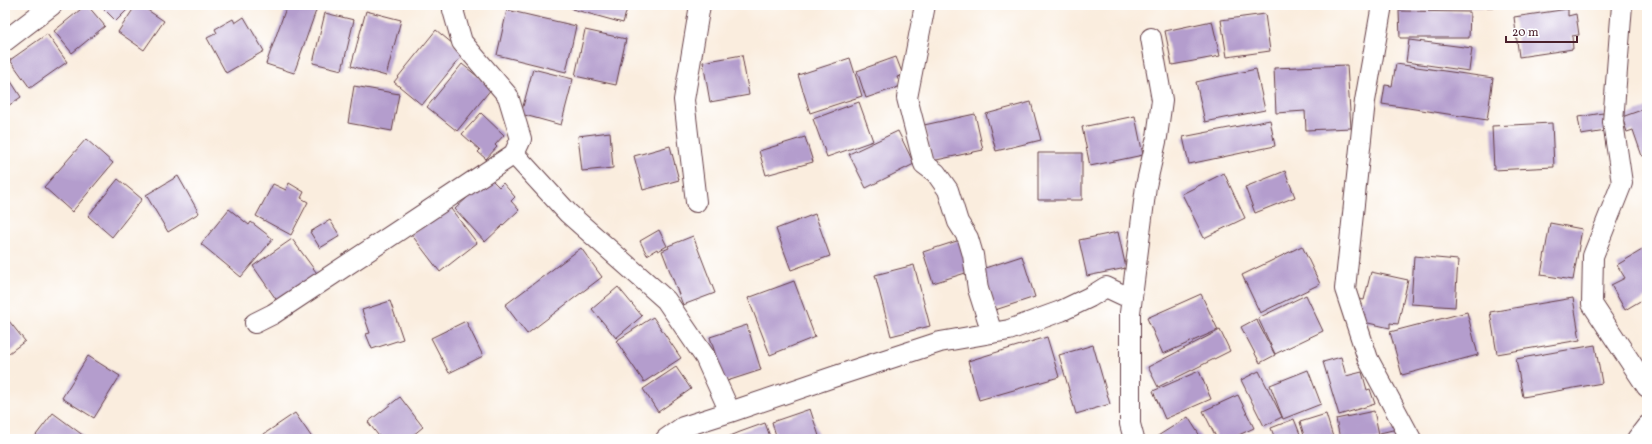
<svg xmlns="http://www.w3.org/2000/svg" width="1652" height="444" font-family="Vollkorn,serif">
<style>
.building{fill:#b49dcd}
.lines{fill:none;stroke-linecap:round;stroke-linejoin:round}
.street-casing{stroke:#643e46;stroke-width:22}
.street{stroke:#fff;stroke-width:20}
</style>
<rect width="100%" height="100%" fill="#fff"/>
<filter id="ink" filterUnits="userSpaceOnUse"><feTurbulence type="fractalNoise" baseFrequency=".025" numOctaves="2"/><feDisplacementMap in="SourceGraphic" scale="8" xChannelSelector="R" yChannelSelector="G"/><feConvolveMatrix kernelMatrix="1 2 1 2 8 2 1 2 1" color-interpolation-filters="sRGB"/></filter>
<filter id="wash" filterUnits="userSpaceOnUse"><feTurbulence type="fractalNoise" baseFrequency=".012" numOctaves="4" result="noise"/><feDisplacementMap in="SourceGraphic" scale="16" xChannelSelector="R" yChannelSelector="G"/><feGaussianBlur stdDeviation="0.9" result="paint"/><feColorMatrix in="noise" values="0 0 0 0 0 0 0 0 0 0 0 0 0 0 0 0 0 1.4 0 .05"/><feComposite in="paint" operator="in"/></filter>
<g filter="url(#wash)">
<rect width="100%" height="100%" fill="#faedde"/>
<g id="blocks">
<!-- building -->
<path class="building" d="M86,5H87L105,26L72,53L54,31Z
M100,5H132L116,21Z
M136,5H140L164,21L144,50L118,32Z
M287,5H318L294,73L266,64Z
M573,5H628L623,23L572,9Z
M1291,5H1311V6L1292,9Z
M1427,5H1494V7L1427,8Z
M1568,9V16L1576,14L1579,35L1572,36L1573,49L1519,57L1514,17Z
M507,10L576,26L566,72L497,55Z
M366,11L401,20L386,76L351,66Z
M1399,11L1470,12L1469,38H1400Z
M325,13L354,20L342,70L313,63Z
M1265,14L1270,51L1227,57L1221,20Z
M244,17L264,51L226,73L207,38L217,33L215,29L233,19L235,23Z
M1212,21L1220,56L1172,65L1165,31Z
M436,30L464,53L422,105L394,82Z
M585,30L626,39L616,85L575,76Z
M47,34L67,62L30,88L10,60Z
M1409,40L1472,48L1469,71L1406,62Z
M742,55L749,95L710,102L703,62Z
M896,57L903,75L897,77L901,86L866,98L857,71Z
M850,58L862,96L810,113L798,75Z
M462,64L492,88L457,131L427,107Z
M1396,64L1493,78L1487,120L1382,104L1385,85L1392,86Z
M1347,65L1351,128L1306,130L1305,111L1276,113L1274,68Z
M533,69L573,79L561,125L521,114Z
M1256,69L1265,110L1205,122L1196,82Z
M5,72L21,97L5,108Z
M354,86L399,94L392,131L348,123Z
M859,102L873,141L827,157L813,119Z
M1031,102L1041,140L996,151L986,114Z
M1647,108V154L1642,156L1633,130L1627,132L1622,117Z
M481,113L504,135L495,145L497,147L486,159L478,152L480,150L462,134Z
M1603,113L1606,131L1581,135L1578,117Z
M975,114L983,150L932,161L924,125Z
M1135,116L1143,155L1090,166L1082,127Z
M1270,120L1275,146L1189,164L1183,137Z
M1552,123L1554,167L1494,170L1492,126Z
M898,131L914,164L866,188L849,154Z
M610,132L613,168L582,171L578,136Z
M805,137L813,162L766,175L759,151Z
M86,139L113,163L72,212L44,187Z
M670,146L679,180L643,190L634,156Z
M1038,153H1082V200H1038Z
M1285,171L1295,197L1255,213L1245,187Z
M1224,173L1245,218L1204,238L1182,194Z
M178,176L199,213L168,232L146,195Z
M489,177L499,187L503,183L515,197L511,201L519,210L485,242L455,209Z
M118,179L142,199L112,237L88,216Z
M289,183L304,192L301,198L308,202L291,235L256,216L273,184L286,190Z
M448,205L477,243L440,272L411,234Z
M229,209L249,225L251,222L273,239L241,277L201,244Z
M815,214L830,256L791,270L776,229Z
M330,220L340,236L320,248L310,232Z
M1550,223L1582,229L1573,280L1541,275Z
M659,230L667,246L658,251L657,249L647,255L640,241Z
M1118,232L1126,268L1087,276L1079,240Z
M693,236L715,293L683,305L662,251L669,248L668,246Z
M292,239L319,276L280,305L253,266Z
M963,239L972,271L933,283L923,252Z
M1302,246L1320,284L1260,313L1242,275Z
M1647,247V297L1625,310L1611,285L1625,278L1617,265Z
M581,248L602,277L527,334L505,305Z
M1022,256L1035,297L995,310L982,269Z
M1414,256L1458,260L1455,307L1411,304Z
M914,265L930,326L891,336L875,275Z
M1371,272L1408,280L1398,324L1390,323V328L1355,320L1359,299L1364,300Z
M794,281L815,337L770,355L748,298Z
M618,287L642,316L616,338L592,309Z
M1201,294L1218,330L1163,354L1147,318Z
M1306,295L1323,331L1275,354L1258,318Z
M1573,298L1580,340L1497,354L1490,312Z
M390,301L403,339L372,349L366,334L370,333L362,310Z
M1467,312L1478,355L1402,375L1390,332Z
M5,316L25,341L5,356Z
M653,317L681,358L644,382L616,341Z
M1256,319L1275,355L1260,363L1241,327Z
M466,321L483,356L449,373L431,338Z
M747,325L761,370L724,382L710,337Z
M1220,330L1230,351L1158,387L1148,367Z
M1047,337L1059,377L979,400L968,361Z
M1093,345L1110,404L1076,414L1059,355Z
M1595,345L1602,383L1523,397L1516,359Z
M88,356L120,376L94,418L62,398Z
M1341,357L1346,376L1362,372L1367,390L1370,389L1375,404L1339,415L1323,362Z
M676,367L691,389L658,412L643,389Z
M1308,370L1321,404L1283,419L1270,385Z
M1199,371L1211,399L1165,419L1153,391Z
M1259,371L1282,417L1264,426L1241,380Z
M1238,395L1254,428L1230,439H1217L1203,411Z
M400,397L423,427L412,436L414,439H381L368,422Z
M810,409L820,439H777L772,422Z
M1374,411L1380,439H1340L1336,419Z
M53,413L84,436L82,439H33Z
M295,413L313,439H263L261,436Z
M1326,414L1333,437L1325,439H1305L1300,422Z
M1188,417L1202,439H1153Z
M1294,419L1302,439H1275L1271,428Z
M765,423L771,439H723L740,432Z
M1397,429L1400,439H1381L1380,433Z"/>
</g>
</g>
<g filter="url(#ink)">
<use href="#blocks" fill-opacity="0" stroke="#643e46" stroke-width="1"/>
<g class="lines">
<defs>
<path id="street" d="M456,5L453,10L462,42L508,96L521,139L514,154L568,213L666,300L705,357L730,412L683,427L666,439
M925,5L907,98L924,164L936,173L948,190L958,222L968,238L973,255L978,289L992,333
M1382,5L1365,101L1345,289L1368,359L1411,439
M1622,5L1613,122L1622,183L1593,256L1592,304L1647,387
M5,41L52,5
M696,202L684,100L700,5
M255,323L273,314L514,154
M730,412L836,376L940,342L1009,330L1061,311L1090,297L1106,287L1123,295L1132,297
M1134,439L1130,424V313L1146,186L1157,137L1162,100L1151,38
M1637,439L1647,426"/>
</defs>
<!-- street casing -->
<use href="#street" class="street-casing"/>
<!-- street -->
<use href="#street" class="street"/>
</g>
</g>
<!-- margin -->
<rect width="1652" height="444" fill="none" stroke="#fff" stroke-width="20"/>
<!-- scale -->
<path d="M1506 36v6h71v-6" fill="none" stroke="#4a1f2b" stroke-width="2"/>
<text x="1512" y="36" font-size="12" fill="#4a1f2b" stroke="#ffffff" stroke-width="3" paint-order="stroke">20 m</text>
</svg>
